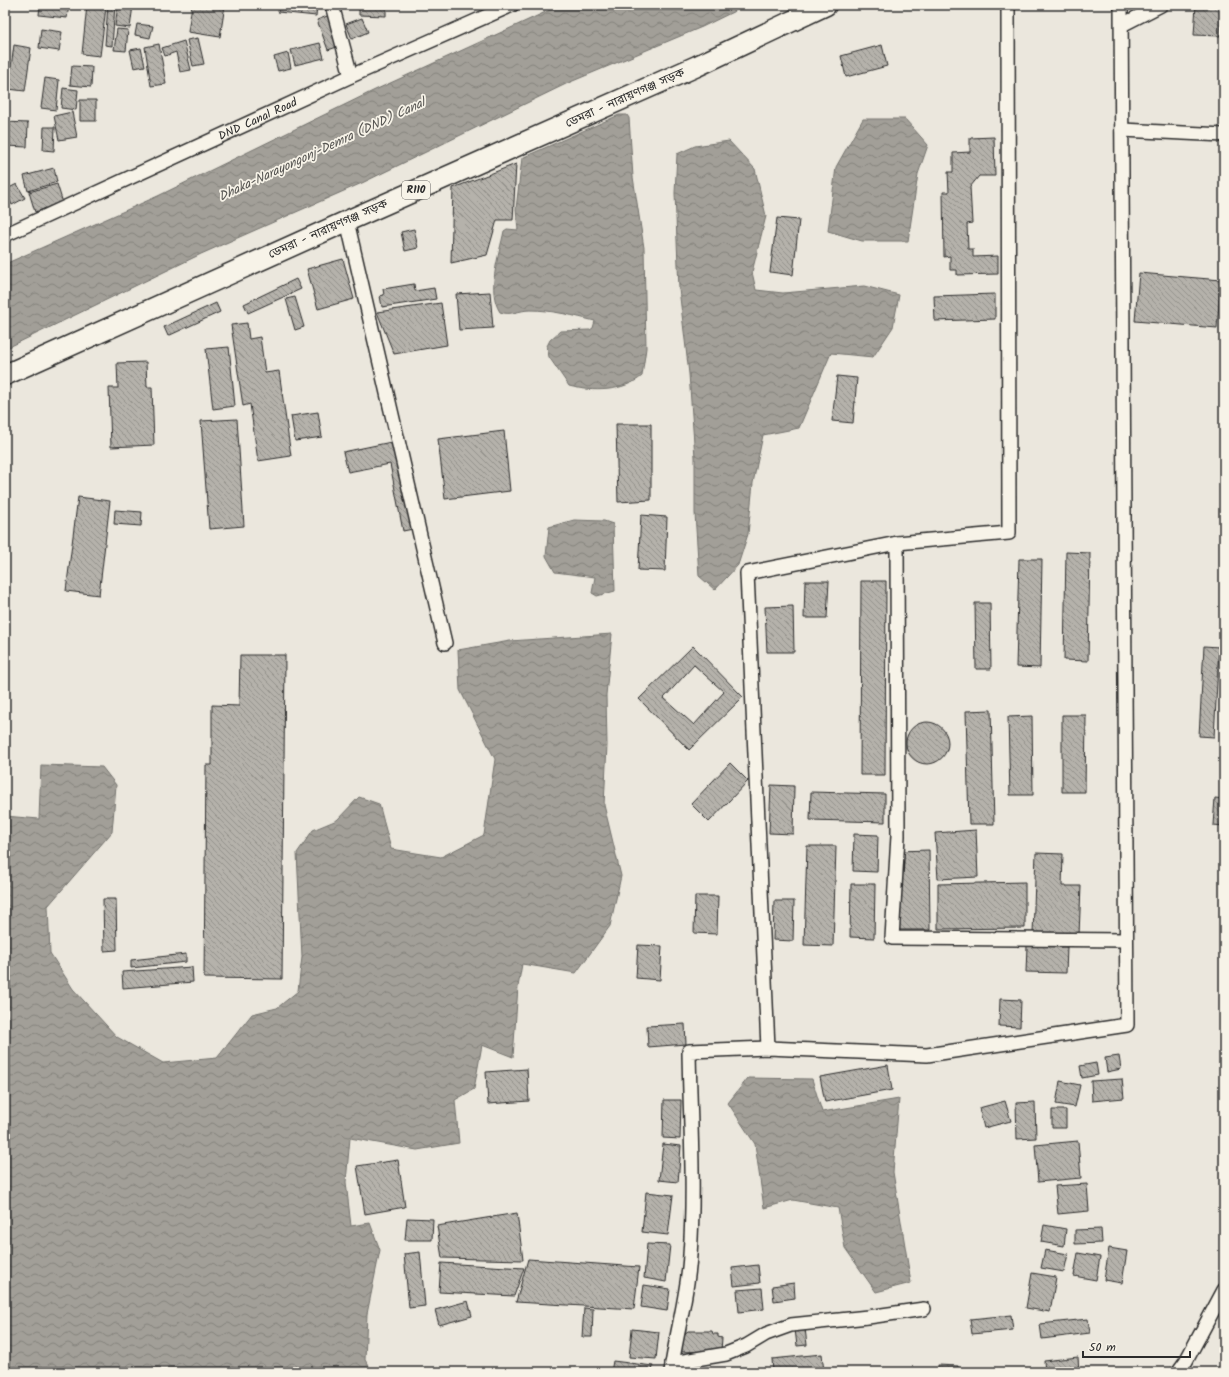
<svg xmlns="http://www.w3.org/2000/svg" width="1229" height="1377" font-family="Kalam,'Noto Sans Bengali',sans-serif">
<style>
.water{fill:url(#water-waves);stroke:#72716c}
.building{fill:url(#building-back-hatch);stroke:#2b2b2b;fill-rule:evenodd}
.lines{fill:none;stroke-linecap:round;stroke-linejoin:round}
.street-casing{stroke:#2b2b2b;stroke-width:16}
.primary-casing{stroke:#2b2b2b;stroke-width:23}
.street{stroke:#f7f3e8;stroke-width:13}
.primary{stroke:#f7f3e8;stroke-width:20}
.labels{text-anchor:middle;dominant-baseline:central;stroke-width:3.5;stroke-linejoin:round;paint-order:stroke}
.shield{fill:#f7f3e8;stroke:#686764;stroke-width:1}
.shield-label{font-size:11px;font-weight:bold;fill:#2b2b2b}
.street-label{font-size:12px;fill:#2b2b2b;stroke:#f7f3e8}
.water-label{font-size:13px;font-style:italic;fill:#555451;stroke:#f7f3e8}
</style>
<defs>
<pattern id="water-waves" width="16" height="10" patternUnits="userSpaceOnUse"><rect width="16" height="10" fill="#a29f98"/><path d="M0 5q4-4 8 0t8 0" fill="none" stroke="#84827c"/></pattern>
<pattern id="building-back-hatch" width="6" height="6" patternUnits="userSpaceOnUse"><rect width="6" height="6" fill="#b5b2ab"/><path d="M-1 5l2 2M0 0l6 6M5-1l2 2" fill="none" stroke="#93918b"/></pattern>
</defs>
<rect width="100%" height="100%" fill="#ebe7dd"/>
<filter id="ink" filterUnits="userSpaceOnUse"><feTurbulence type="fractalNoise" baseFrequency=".025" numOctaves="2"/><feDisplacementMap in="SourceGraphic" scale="8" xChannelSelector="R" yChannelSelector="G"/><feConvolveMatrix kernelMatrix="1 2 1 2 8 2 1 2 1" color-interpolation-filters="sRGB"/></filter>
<g filter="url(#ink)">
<!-- water -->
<path class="water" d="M561,5H747L702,27L568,83L362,183L201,254L5,349V264L158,196L375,90Z
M619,115H627L629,118L633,177L644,248L646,348L642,376C623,392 592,392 569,386L549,357L547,346L550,340L560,331L590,330L593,328L595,321C574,316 553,310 530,310C519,310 511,316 500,312C486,290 499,256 504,231L507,229L518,230L516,209L522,158Z
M863,119H905L928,145L918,174L908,241H862L828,231L836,167Z
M729,141L755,169L766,216L752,272L756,290L783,293L864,286L899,295L893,327L873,357L831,353L799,428L763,435L753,483L748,534L738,565L715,590L699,576L695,513V457L689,374L679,289L675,193L677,154L695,146Z
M574,520L604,521L613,524L615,591L597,596L592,593L595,577L555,572L546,556L549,527Z
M612,634L606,695L607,745L604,805L621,876L610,926L576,973L522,964L518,987L513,1057L482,1045L474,1089L455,1100L459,1143L417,1150L350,1138L346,1182L351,1226L370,1223L380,1250L367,1314L365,1360L373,1372H5V816L39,819L41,765L102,767L116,785L112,832L48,906L50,953L73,989L117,1037L163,1063L217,1058L252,1014L277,1008L298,991L302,957L297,853L313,830L337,820L359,797L379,804L391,849L441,857L484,835L495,759L460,690L458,650L510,641Z
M748,1078L812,1079L822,1112L899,1099L893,1172L911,1283L876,1292L845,1248L838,1208L793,1200L764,1208L755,1144L728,1103Z"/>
<!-- building -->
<path class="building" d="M40,5H69L67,18L39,15Z
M87,5L106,7L100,56L82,54Z
M108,5H115L112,46L105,45Z
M118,5H133L130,28L115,26Z
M192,5H225L220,37L188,32Z
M279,5H317L316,16L278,12Z
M359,5H386V16L359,15Z
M1196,5H1222L1220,36L1194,35Z
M330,15L340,46L328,50L317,20Z
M362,18L368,32L352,39L346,24Z
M137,24L153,26L150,38L135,35Z
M41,29L62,32L59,51L39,48Z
M117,29L128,30L126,51L114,50Z
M198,38L204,64L193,66L187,40Z
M184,41L191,70L180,72L176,52L165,56L162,48Z
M320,43L324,58L295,65L291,50Z
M159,44L166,84L151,86L145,47Z
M14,45L31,48L25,91L8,89Z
M882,45L887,66L846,77L841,56Z
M141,48L145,66L134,68L130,50Z
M288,53L291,68L278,71L274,57Z
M72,66L92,67L91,87L70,85Z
M45,78L59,80L56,110L41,108Z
M63,88L78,90L76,110L61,108Z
M80,100H96V121H80Z
M72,112L77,137L59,140L54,116Z
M5,122L28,123L27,147L5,146Z
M44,127H55L54,151L43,150Z
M994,137L995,176H979L970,187L972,223L967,224L968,249H973V257L998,256V274L957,275V270H950V256L944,257L943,192H949L948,172H953V153L970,152V138Z
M516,164L513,220H497L487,255L451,263L453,188Z
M54,168L57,182L28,191L24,176Z
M17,184L25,198L12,205L5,190Z
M57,184L63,203L35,212L29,192Z
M5,214L9,225L5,227Z
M777,218L799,220L793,275L770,272Z
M414,229L418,248L405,251L401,232Z
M343,259L354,299L318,309L307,269Z
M1139,273L1221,280L1217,328L1135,321Z
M296,279L301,289L248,313L244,304Z
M414,284L415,291L434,288L436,299L382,307L380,296L384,295L383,289Z
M490,292L493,328L459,330L456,294Z
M995,294V319L935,321L934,296Z
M295,297L304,327L295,330L286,299Z
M216,303L220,312L168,336L164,327Z
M441,303L447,345L394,354L377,312Z
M247,323L249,339L260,337L265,373L279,371L291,456L258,461L250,404L243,406L231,325Z
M229,347L235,406L213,409L206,349Z
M146,362L147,387H152L154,445L111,447L109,388H118L117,363Z
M837,376L857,378L853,423L832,421Z
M318,412L322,437L295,441L291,416Z
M237,419L244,526L209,529L201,421Z
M616,424H651V500L618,502Z
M504,431L510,491L445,499L438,439Z
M396,441L413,529L403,531L390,464L348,472L343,452Z
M78,497L110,501L99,595L66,591Z
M115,510L142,512L141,526L114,524Z
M641,515L667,517L665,571L638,570Z
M1066,552L1090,553L1088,661L1064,660Z
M1019,559H1042L1040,668L1016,667Z
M805,581H829L827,618H804Z
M861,581H886L885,775H860Z
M975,603H990L991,669H976Z
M793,606L794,652H767L765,607Z
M693,646L743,697L689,750L639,699ZM694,665L724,692L694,725L664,698Z
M1204,646L1219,647L1214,737L1199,736Z
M240,655H285L282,979L204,978L206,765H212V705L239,706Z
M991,710L994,824H969L966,711Z
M1062,715H1086L1085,792H1062Z
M1032,716L1033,795H1010L1008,717Z
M906 743a21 21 0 1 1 42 0a21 21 0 1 1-42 0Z
M730,763L748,781L709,822L691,804Z
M771,785L794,786L793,834L769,833Z
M811,792L885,794V822L810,820Z
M1215,798L1224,799V826L1213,825Z
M976,830L978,877L938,879L935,833Z
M854,834L878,835L877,872L853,871Z
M807,846H836L833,946L804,945Z
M929,850L930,930H899L898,851Z
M1036,853L1063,854L1062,886H1081L1079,935L1033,934Z
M1025,882V928L938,929V884Z
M851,884H875L874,938L850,937Z
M695,896H718L717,934L694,933Z
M103,899H116L117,950L104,951Z
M774,901H794L793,941L773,940Z
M638,945L662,946L660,980L636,978Z
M1027,946L1067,947L1066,973L1026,972Z
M186,954V962L131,968V960Z
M192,967L193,982L123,988L122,972Z
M1000,999L1021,1000L1020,1027L999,1026Z
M685,1024L686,1044L648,1047L647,1026Z
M1119,1056L1121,1069L1107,1072L1105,1058Z
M1096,1063L1098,1075L1082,1078L1080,1066Z
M888,1065L892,1090L825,1102L820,1077Z
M527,1069L529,1101L488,1104L486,1072Z
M1122,1079L1124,1098L1092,1101L1091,1081Z
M1060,1081L1080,1085L1075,1107L1056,1104Z
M664,1100H681L680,1139L663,1138Z
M1005,1101L1011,1121L984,1128L979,1108Z
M1035,1102L1036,1138L1017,1139L1016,1103Z
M1052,1110H1066V1128H1052Z
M1078,1141L1081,1178L1038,1182L1035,1145Z
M663,1144L681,1146L678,1182L659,1180Z
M398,1160L405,1207L365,1214L357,1166Z
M1087,1184L1089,1211L1058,1214L1055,1186Z
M646,1192L673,1195L668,1235L642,1232Z
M517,1213L523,1260L442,1258L437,1226Z
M407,1218L433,1219L432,1240H405Z
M1044,1225L1066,1229L1064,1246L1041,1242Z
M1101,1229L1102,1243L1075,1244V1230Z
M647,1244L670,1245L666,1282L644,1278Z
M1109,1248L1127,1251L1122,1283L1104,1280Z
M1045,1250L1068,1254L1064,1272L1041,1268Z
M420,1252L425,1306L409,1308L404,1254Z
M1078,1253L1100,1257L1096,1280L1074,1276Z
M528,1259L639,1267L634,1309L516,1302Z
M441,1263L524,1268L514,1296L439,1292Z
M758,1265L760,1283L734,1286L732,1268Z
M1032,1273L1056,1277L1050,1312L1026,1308Z
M794,1283L795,1298L774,1301L772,1286Z
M644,1285L670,1289L667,1311L641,1307Z
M762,1288L764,1309L739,1312L737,1290Z
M468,1301L472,1316L439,1325L435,1310Z
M584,1308L593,1309L592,1337H582Z
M1011,1315L1013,1330L972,1334L970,1319Z
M1088,1319L1090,1333L1042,1339L1040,1324Z
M805,1328L807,1345L797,1346L795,1329Z
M632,1329L659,1332L656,1359L629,1357Z
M688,1331H712L713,1334H718V1337L722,1338L721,1351L678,1352L679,1338Z
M822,1354L824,1372H773L772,1359Z
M1078,1357L1079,1372H1045L1044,1361Z
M613,1361L653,1366L652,1372H611Z
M938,1365L958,1366V1372H938Z"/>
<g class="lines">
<defs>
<g id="street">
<path d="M332,5L351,76"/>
<path d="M1008,5L1009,533L897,543L898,836L892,938L1126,940"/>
<path d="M1122,25L1161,5"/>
<path d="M1122,130L1224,135"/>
<path d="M347,221L445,643"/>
<path id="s1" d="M5,235L351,76L512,5"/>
<path d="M768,1048L747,573L897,543"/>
<path d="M672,1363L726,1354L746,1346L766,1334L791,1325L868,1317L924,1309"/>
<path d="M671,1372C676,1333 688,1295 690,1255C695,1187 690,1119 689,1051L768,1048L927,1055L1127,1025L1121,5"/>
<path d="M1178,1372L1186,1361L1224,1290"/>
</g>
<path id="primary" d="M5,375L347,221L697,66L826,5"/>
</defs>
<!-- street casing -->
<use href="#street" class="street-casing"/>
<!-- primary casing -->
<use href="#primary" class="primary-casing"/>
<!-- street -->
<use href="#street" class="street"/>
<!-- primary -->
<use href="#primary" class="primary"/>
</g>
</g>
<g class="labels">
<!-- shield labels -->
<rect class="shield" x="402" y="181" width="28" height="18" rx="3"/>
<g class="shield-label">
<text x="416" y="190">R110</text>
</g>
<!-- street labels -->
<g class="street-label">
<text transform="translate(625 98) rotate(-24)">ডেমরা - নারায়ণগঞ্জ সড়ক</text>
<text stroke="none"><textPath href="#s1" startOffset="278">DND Canal Road</textPath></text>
<text transform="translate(328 229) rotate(-24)">ডেমরা - নারায়ণগঞ্জ সড়ক</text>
</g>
<!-- water labels -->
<g class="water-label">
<text transform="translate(322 150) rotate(-25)">Dhaka-Narayongonj-Demra (DND) Canal</text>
</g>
</g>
<!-- margin -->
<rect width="1229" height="1377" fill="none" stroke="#f7f3e8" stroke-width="20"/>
<rect x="10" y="10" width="1209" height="1357" fill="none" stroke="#2b2b2b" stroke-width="1.5" filter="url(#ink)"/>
<!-- scale -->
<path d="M1083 1351v6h107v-6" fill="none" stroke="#2b2b2b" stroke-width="2"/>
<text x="1089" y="1351" font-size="12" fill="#2b2b2b" stroke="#f7f3e8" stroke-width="3" paint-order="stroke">50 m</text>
</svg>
